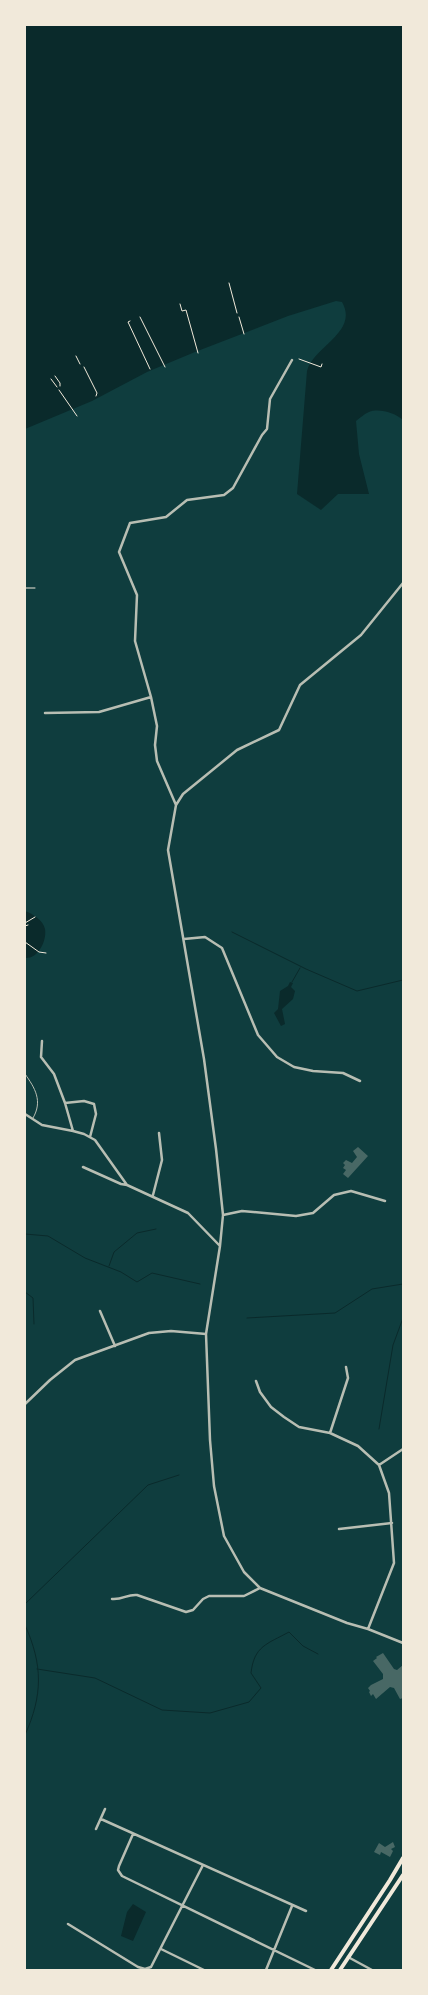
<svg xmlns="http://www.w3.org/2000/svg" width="428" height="1995" font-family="'Space Grotesk',sans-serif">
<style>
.water{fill:#0a2a2b}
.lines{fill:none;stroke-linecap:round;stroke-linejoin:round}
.stream{stroke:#0a2a2b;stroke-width:1}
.building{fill:#486865}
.path{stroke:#f1e9da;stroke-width:1}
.service{stroke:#b8beb3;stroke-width:1}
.minor{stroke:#b8beb3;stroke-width:2.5}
.secondary{stroke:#f1e9da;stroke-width:4}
</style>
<rect width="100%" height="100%" fill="#0f3d3e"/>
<!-- water -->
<path class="water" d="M25,25H403V420C395,413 379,408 369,412C364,414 360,418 356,421L359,454L369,494H338L321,510L297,494L307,371C314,346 359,332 342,302L336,301L288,316L195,352L147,372L92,401L25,429Z
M25,911C33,914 43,920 45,929C47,941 38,959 25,958Z
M290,982L293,983L291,987L295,991L293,999L282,1009L285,1024L281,1026L274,1013L278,1009L280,991L288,986Z
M133,1904L146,1912L133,1941L121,1936L127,1912Z"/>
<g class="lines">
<!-- stream -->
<path class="stream" d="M232,932L306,969L357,991L403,980
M292,982L300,968
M25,1234L48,1236L85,1258L121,1272L137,1282L152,1273L200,1284
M109,1266L114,1252L137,1233L156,1229
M25,1292L33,1298L34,1324
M247,1318L335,1313L372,1289L403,1284
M379,1429L393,1345L403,1318
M25,1604L148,1485L179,1475
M25,1625C43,1665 43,1695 25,1735
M37,1669L95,1678L162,1710L210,1713L249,1702L261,1688L251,1673C254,1646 267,1644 289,1632L303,1646L318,1654"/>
</g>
<!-- building -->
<path class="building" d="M358,1147L368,1156L348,1178L343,1174L346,1170L343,1168L345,1165L343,1163L346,1160L352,1163L357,1157L353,1151Z
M383,1653L394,1669L397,1670L403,1665V1698L400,1699L394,1688L390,1687L376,1699L373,1694L371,1696L369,1692L370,1691L368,1688L371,1685L383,1679V1674L373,1661L377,1658L376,1657Z
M393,1842L395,1847L391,1849L393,1851L390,1857L381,1852L380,1855L374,1852L379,1843L385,1847Z"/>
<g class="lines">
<!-- path -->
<path class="path" d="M229,283L237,313
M180,304L182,311L186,310L198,353
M140,317L165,367
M239,317L244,334
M130,321L128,322L150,369
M76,356L80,364
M299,359L321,367L322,364
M84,367L97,393L96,396
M55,376L60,383V386
M51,379L57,387
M59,390L77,416
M25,588H35
M25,923L35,917
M25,926L28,925
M25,942L39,952L46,953"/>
<!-- service -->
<path class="service" d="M25,1074C35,1088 43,1101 33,1118"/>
<!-- minor -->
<path class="minor" d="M292,360L270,399L267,429L262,435L233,488L224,495L187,500L166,517L130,523L119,552L137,595L135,641L151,697L157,726L155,745L157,761L176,805L168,850L204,1059L216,1149L223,1215L220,1246L206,1334L210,1440L214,1486L224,1536L244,1572L260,1588L347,1623L368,1629L403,1643
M45,713L99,712L151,697
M176,805L183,794L237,750L279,730L300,685L361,635L403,583
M184,939L205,937L222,948L258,1035L277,1057L294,1067L313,1071L343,1073L360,1081
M42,1041L41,1057L54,1074L65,1103L73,1131
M65,1103L84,1101L94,1104L96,1114L90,1137
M25,1114L42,1125L73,1131L84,1134L95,1140L127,1185L188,1213L220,1246
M83,1167L121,1184L127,1185
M153,1195L162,1160L159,1133
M223,1215L242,1211L296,1216L313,1213L334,1195L351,1191L385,1201
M100,1311L115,1346
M256,1381L260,1392L271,1407L284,1417L299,1427L330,1433L358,1446L379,1465L389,1493L394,1563L368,1629
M25,1404L50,1380L75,1360L149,1333L171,1331L206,1334
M330,1433L348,1378L346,1367
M379,1465L403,1449
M339,1529L392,1523
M112,1599C123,1600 127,1594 137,1595L186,1612L193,1610L203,1599L209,1596H244L260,1588
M101,1819L306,1911
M96,1829L105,1809
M133,1834L119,1866L118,1870L122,1876L315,1970
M68,1924L138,1967L145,1969L151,1967L203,1865
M161,1949L204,1970
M348,1957L372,1970
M266,1970L292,1906"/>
<!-- secondary -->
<path class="secondary" d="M331,1970L390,1880L403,1858
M340,1970L403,1875"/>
</g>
<!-- border -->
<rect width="428" height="1995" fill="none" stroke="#f1e9da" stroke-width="52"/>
</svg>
